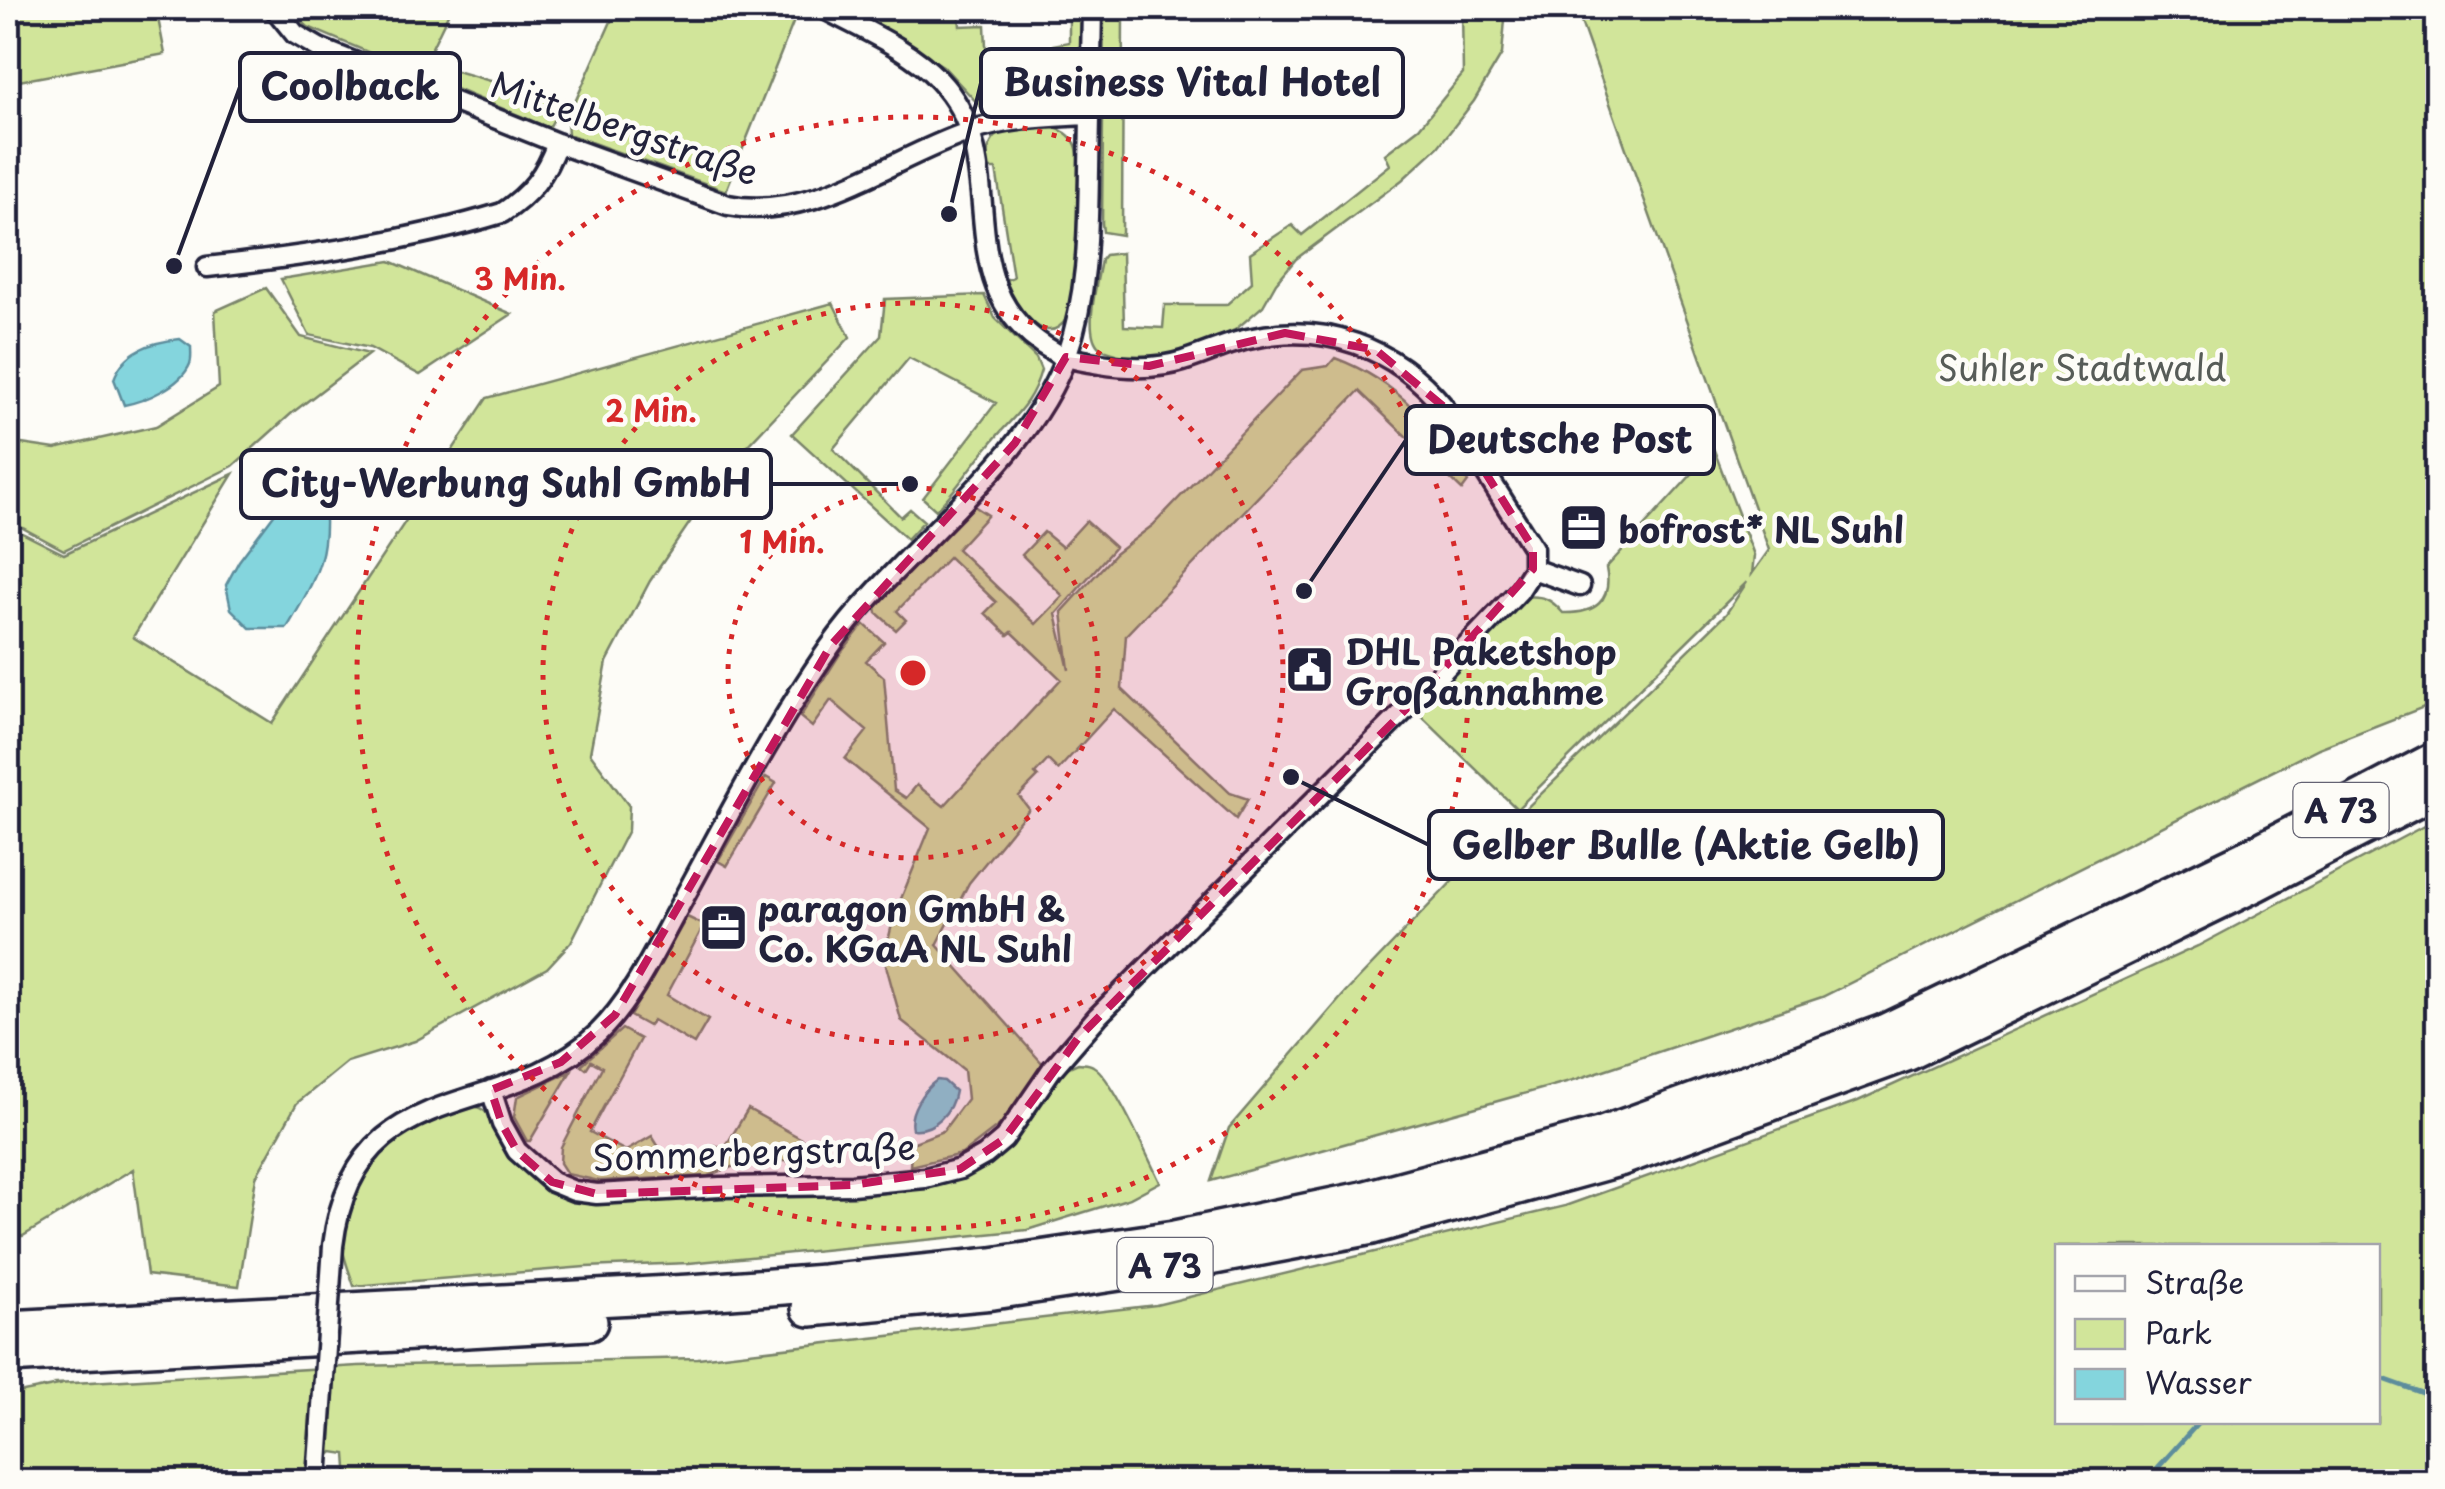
<svg xmlns="http://www.w3.org/2000/svg" width="2445" height="1489" font-family="'Playpen Sans',sans-serif">
<style>
.green{fill:#d1e59a;stroke:#7a846a;stroke-width:2.5;fill-rule:evenodd}
.water{fill:#84d5dd;stroke:#5d8d9c;stroke-width:2.5}
.lines{fill:none;stroke-linecap:round;stroke-linejoin:round}
.stream{stroke:#5d8d9c;stroke-width:5}
.street-casing{stroke:#22223b;stroke-width:25}
.highway-casing{stroke:#22223b;stroke-width:42}
.street{stroke:#fdfcf7;stroke-width:18}
.highway{stroke:#fdfcf7;stroke-width:35}
.street-bridge-casing{stroke:#22223b;stroke-width:25;stroke-linecap:butt}
.street-bridge{stroke:#fdfcf7;stroke-width:18}
.marked{fill:#c2185b;fill-opacity:0.2;stroke:#c2185b;stroke-width:8;stroke-dasharray:20 12;stroke-linejoin:round}
.ring{fill:none;stroke:#d62828;stroke-width:5;stroke-dasharray:5 10}
.labels{text-anchor:middle;dominant-baseline:central;stroke-width:9;stroke-linejoin:round;paint-order:stroke}
.shield{fill:#fdfcf7;stroke:#646373;stroke-width:2.5}
.shield-label{font-size:32px;font-weight:bold;fill:#22223b}
.street-label{font-size:35px;fill:#22223b;stroke:#fdfcf7}
.park-label{font-size:35px;fill:#575c58;stroke:#fdfcf7}
.poi-label{font-size:35px;font-weight:bold;fill:#22223b;stroke:#fdfcf7;text-anchor:start}
.centre{fill:#d62828;stroke:#fdfcf7;stroke-width:5}
.ring-label{font-size:30px;text-anchor:middle;font-weight:bold;fill:#d62828;stroke:#fdfcf7;stroke-width:9;stroke-linejoin:round;paint-order:stroke}
.leader{fill:none;stroke:#22223b;stroke-width:4}
.callout-dot{fill:#22223b;stroke:#fdfcf7;stroke-width:4}
.callout{fill:#fdfcf7;stroke:#22223b;stroke-width:4}
.callout-label{font-size:38px;text-anchor:middle;font-weight:bold;fill:#22223b}
</style>
<rect width="100%" height="100%" fill="#fdfcf7"/>
<filter id="ink" filterUnits="userSpaceOnUse"><feTurbulence type="fractalNoise" baseFrequency=".01" numOctaves="2"/><feDisplacementMap in="SourceGraphic" scale="20" xChannelSelector="R" yChannelSelector="G"/><feConvolveMatrix kernelMatrix="1 2 1 2 8 2 1 2 1" color-interpolation-filters="sRGB"/></filter>
<g filter="url(#ink)">
<!-- green -->
<path class="green" d="M8,8H156L165,54L8,83Z
M288,8H451L425,62L563,102L549,128L308,27Z
M617,8H799L726,191L568,134L567,120Z
M870,8H958L960,26L985,25L988,91L1054,86L1053,45L1069,42V10H1058V8H1083L1082,70L1071,96C1043,109 1011,111 982,108L943,66L871,23Z
M1104,8H1123L1122,235L1103,232L1102,223Z
M1462,8H1506L1502,54L1474,101L1438,147L1402,180L1296,259L1276,283L1263,306L1235,330L1179,354L1146,360L1118,359L1116,354C1111,352 1105,351 1100,348C1082,334 1098,280 1101,260L1105,255L1122,253L1124,326L1163,328L1165,305H1226L1252,282L1250,253L1292,225L1302,235L1390,165L1385,154L1419,128L1463,74Z
M1576,8H2437V702L2319,748L1822,997L1577,1079L1211,1181L1229,1128L1345,993L1468,865L1726,614L1747,582L1517,809L1416,711L1524,597C1543,595 1551,599 1563,613C1595,614 1613,601 1606,568L1714,450L1754,555L1752,574L1769,550Z
M1043,126C1056,128 1067,130 1075,143C1086,162 1079,298 1067,318C1044,354 1012,300 1003,281L1013,277L996,169H986C986,127 1007,129 1043,126Z
M390,261L512,314L420,375L370,348L309,335L281,279Z
M266,288L301,337L369,354L292,413L233,466L64,550L8,520V442L55,449L156,426L219,387L215,311Z
M984,295L995,318L1036,358L1041,370C1030,409 1010,418 987,448C969,469 956,491 936,510L923,498L996,403L909,358L833,449L901,517L910,509L924,521L907,539L792,434L881,336L885,299Z
M833,303L850,337L729,465L650,581L607,662L590,753L629,806L628,830L571,942L547,968L415,1041L347,1062L297,1103L256,1177L239,1286L147,1275L133,1169L23,1236H8V526L64,554L233,474L133,637L272,723L487,398Z
M1335,358C1402,383 1431,425 1468,482L1462,490L1359,391L1126,635L1122,689L1230,793L1248,799L1236,819L1114,709L1058,770L1048,760L1035,774L1038,777L1019,796L1029,809L969,883L937,945L1043,1064L1001,1124L962,1154L910,1166L912,1143L943,1131L967,1099L964,1070L901,1020L884,958L894,916L930,828L845,759L867,731L831,700L812,727L800,717L840,654L864,624L884,642L866,661L884,677L894,790L906,798L917,785L944,806L1061,679L1012,632L1008,635L985,613L996,602L949,557L897,611L906,620L896,630L877,613L876,607L974,506L988,515L957,549L1036,624L1063,596L1022,555L1044,532L1062,547L1086,521L1115,547L1056,614L1069,670L1062,612L1115,554L1153,525L1302,370L1328,366Z
M766,777L776,783L727,866L718,861Z
M2437,819V1481L348,1482L346,1454L333,1452L303,1481L8,1482V1395L59,1385L57,1384L358,1366L698,1358L1156,1305L1565,1206L1858,1101L2198,946ZM2058,1246H2378V1422H2058Z
M687,917L704,925L667,995L708,1020L694,1044L653,1020L648,1026L630,1016Z
M622,1029L640,1039L590,1132L626,1151L652,1136L670,1165L704,1164L715,1145L724,1149L748,1109L827,1153L787,1161L745,1162L708,1176L599,1181L567,1174L560,1163L561,1147L602,1067L591,1061L586,1069L581,1065Z
M1078,1063C1083,1064 1089,1063 1093,1066C1112,1076 1149,1160 1160,1182L1130,1198L1027,1230L689,1263L585,1267L354,1286C350,1273 342,1255 342,1242C346,1185 383,1140 434,1119C447,1113 463,1102 477,1107C496,1113 500,1141 512,1156C528,1179 547,1190 573,1199L874,1190L933,1185L967,1175L1004,1152L1062,1070Z
M571,1071L530,1141H527L514,1117L517,1097Z"/>
<!-- water -->
<path class="water" d="M180,339L191,347C191,353 192,359 190,364C181,386 145,401 124,405L114,379C124,350 152,342 180,339Z
M322,486C332,550 319,574 287,628H250L231,609L226,585L239,561L293,489Z
M937,1080L944,1081L955,1091C952,1112 933,1132 912,1129C908,1112 923,1090 937,1080Z"/>
<g class="lines">
<!-- stream -->
<path class="stream" d="M2378,1377L2428,1395
M2145,1482L2199,1422"/>
<defs>
<path id="street" d="M274,8L295,34L319,48L557,143L728,205C811,222 891,158 968,132C1008,118 1048,117 1090,115
M207,267C306,256 407,242 502,213C530,195 546,174 557,143
M1533,569L1580,586
M491,1090L502,1124L517,1151L552,1182L574,1191L597,1194L720,1187L852,1185L925,1178L960,1169L985,1155L1004,1139L1052,1069L1098,1016L1418,697L1519,591L1533,569V548L1444,407C1395,347 1323,321 1248,339C1226,344 1205,354 1183,361C1158,369 1126,368 1100,364C1086,361 1070,360 1056,353C939,288 1019,164 939,80C909,48 861,29 823,8
M333,1246C354,1070 502,1126 598,1033C634,998 657,946 681,903C728,817 773,728 829,648C897,551 1029,464 1067,354C1088,294 1088,234 1089,170C1090,116 1091,62 1092,8"/>
<path id="highway" d="M810,1308L993,1291L1172,1264L1372,1226L1619,1158L1908,1052L2255,883L2438,788
M8,1329L690,1293L824,1283L992,1266L1175,1239L1363,1200L1600,1136L1884,1033L2244,860L2438,759
M8,1355L589,1322"/>
</defs>
<!-- street casing -->
<use href="#street" class="street-casing"/>
<!-- highway casing -->
<use href="#highway" class="highway-casing"/>
<!-- street -->
<use href="#street" class="street"/>
<!-- highway -->
<use href="#highway" class="highway"/>
<defs>
<path id="street-bridge" d="M317,1479L333,1246"/>
</defs>
<!-- street-bridge casing -->
<use href="#street-bridge" class="street-bridge-casing"/>
<!-- street-bridge -->
<use href="#street-bridge" class="street-bridge"/>
</g>
</g>
<!-- marked area -->
<path class="marked" d="M1285,333L1376,350L1444,407L1533,548V569L1418,697L1079,1037L1004,1139L960,1169L852,1185L597,1194L552,1182L517,1151L502,1124L491,1090L561,1062L615,1015L831,645L1015,443L1066,357L1149,366Z"/>
<!-- distance rings -->
<g class="ring">
<circle cx="913" cy="673" r="185"/>
<circle cx="913" cy="673" r="370"/>
<circle cx="913" cy="673" r="556"/>
</g>
<!-- icons -->
<defs>
<symbol id="office-square" viewBox="-11 -11 22 22"><rect x="-9" y="-9" width="18" height="18" rx="4" fill="#22223b" stroke="#fdfcf7"/><path d="M-6-3h4V-5.5h4V-3h4V5H-6ZM-1-4.5V-3h2v-1.5ZM-6 0V1H6V0Z" fill="#fff"/></symbol>
<symbol id="civic-square" viewBox="-11 -11 22 22"><rect x="-9" y="-9" width="18" height="18" rx="4" fill="#22223b" stroke="#fdfcf7"/><path d="M-.6-6.5H3V-4.5H.6V-3L4-1V1h2V6H-6V1h2V-1L-.6-3ZM-1.2 2.5V6h2.4V2.5Z" fill="#fff"/></symbol>
</defs>
<g fill-rule="evenodd">
<use href="#office-square" x="1556" y="500" width="55" height="55"/>
<use href="#civic-square" x="1282" y="642" width="55" height="55"/>
<use href="#office-square" x="696" y="900" width="55" height="55"/>
</g>
<g class="labels">
<!-- shield labels -->
<g class="shield">
<rect x="2293.5" y="783" width="95" height="54" rx="8"/>
<rect x="1117.5" y="1238" width="95" height="54" rx="8"/>
</g>
<g class="shield-label">
<text x="2341" y="810">A 73</text>
<text x="1165" y="1265">A 73</text>
</g>
<!-- street labels -->
<g class="street-label">
<text transform="translate(625 127) rotate(19)">Mittelbergstraße</text>
<text transform="translate(754 1151) rotate(-2)">Sommerbergstraße</text>
</g>
<!-- park labels -->
<g class="park-label">
<text x="2082" y="366">Suhler Stadtwald</text>
</g>
<!-- poi labels -->
<g class="poi-label">
<text x="1619" y="528">bofrost* NL Suhl</text>
<text x="1345" y="650">DHL Paketshop<tspan x="1345" dy="40">Großannahme</tspan></text>
<text x="758" y="907">paragon GmbH &amp;<tspan x="758" dy="40">Co. KGaA NL Suhl</tspan></text>
</g>
</g>
<circle cx="913" cy="673" r="15" class="centre"/>
<g class="ring-label">
<text x="520" y="290">3 Min.</text>
<text x="651" y="422">2 Min.</text>
<text x="782" y="553">1 Min.</text>
</g>
<!-- callouts -->
<path class="leader" d="M949 214L981 83M174 266L240 87M1304 591L1406 440M910 484L771 484M1291 777L1429 845"/>
<g class="callout-dot">
<circle cx="949" cy="214" r="10"/>
<circle cx="174" cy="266" r="10"/>
<circle cx="1304" cy="591" r="10"/>
<circle cx="910" cy="484" r="10"/>
<circle cx="1291" cy="777" r="10"/>
</g>
<g class="callout">
<rect x="981" y="49" width="422" height="68" rx="10"/>
<rect x="240" y="53" width="220" height="68" rx="10"/>
<rect x="1406" y="406" width="308" height="68" rx="10"/>
<rect x="241" y="450" width="530" height="68" rx="10"/>
<rect x="1429" y="811" width="514" height="68" rx="10"/>
</g>
<g class="callout-label">
<text x="1192" y="96">Business Vital Hotel</text>
<text x="350" y="100">Coolback</text>
<text x="1560" y="453">Deutsche Post</text>
<text x="506" y="497">City-Werbung Suhl GmbH</text>
<text x="1686" y="859">Gelber Bulle (Aktie Gelb)</text>
</g>
<!-- margin -->
<rect width="2445" height="1489" fill="none" stroke="#fdfcf7" stroke-width="40"/>
<rect x="20" y="20" width="2405" height="1449" fill="none" stroke="#22223b" stroke-width="4" filter="url(#ink)"/>
<!-- legend -->
<rect x="2055" y="1244" width="325" height="180" fill="#fdfcf7" stroke="#a5a5ac" stroke-width="2.5"/>
<rect x="2075" y="1276" width="50" height="15" fill="#fdfcf7" stroke="#a5a5ac" stroke-width="2.5"/>
<text x="2145" y="1294" font-size="30" fill="#22223b">Straße</text>
<rect x="2075" y="1319" width="50" height="30" fill="#d1e59a" stroke="#a5a5ac" stroke-width="2.5"/>
<text x="2145" y="1344" font-size="30" fill="#22223b">Park</text>
<rect x="2075" y="1369" width="50" height="30" fill="#84d5dd" stroke="#a5a5ac" stroke-width="2.5"/>
<text x="2145" y="1394" font-size="30" fill="#22223b">Wasser</text>
</svg>
